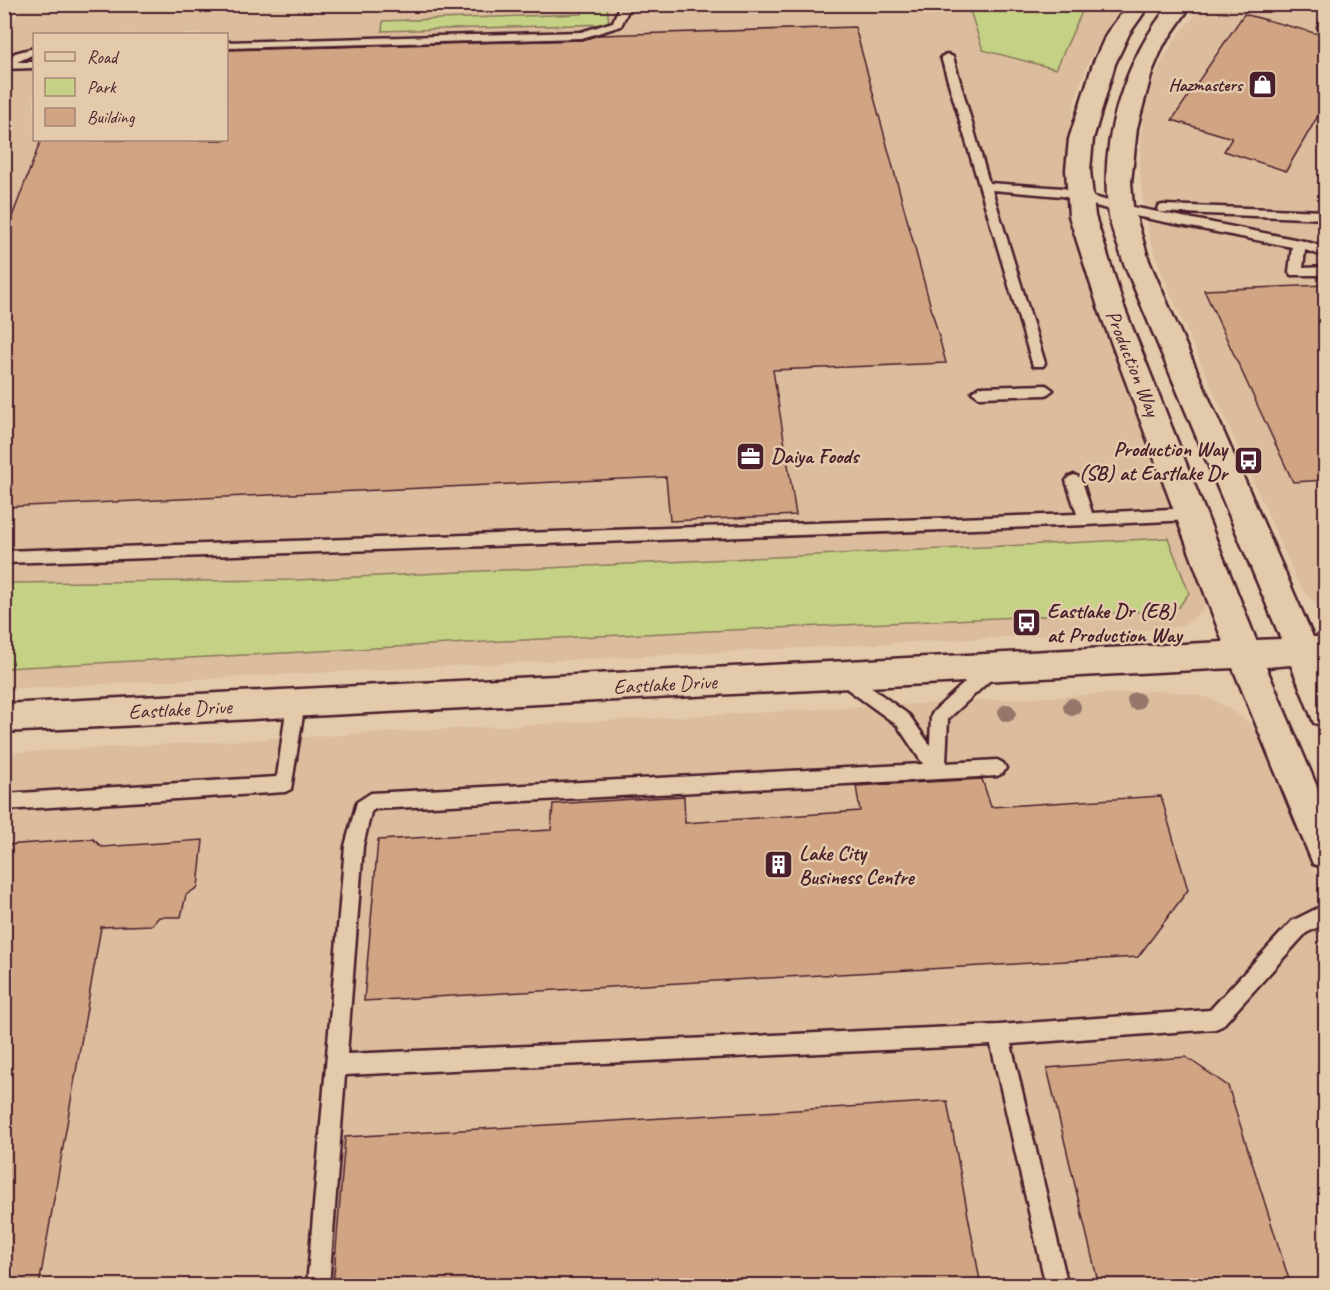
<svg xmlns="http://www.w3.org/2000/svg" width="1330" height="1290" font-family="Caveat,sans-serif">
<style>
.built{fill:#dbbc9d;fill-rule:evenodd}
.green{fill:#c5d286;stroke:#887858;stroke-width:1.5}
.building{fill:#d1a584;stroke:#4a1f2b;stroke-width:1.5}
.lines{fill:none;stroke-linecap:round;stroke-linejoin:round}
.service-casing{stroke:#4a1f2b;stroke-width:5}
.tertiary-casing{stroke:#4a1f2b;stroke-width:5}
.service{fill:#e3caab;fill-rule:evenodd}
.tertiary{fill:#e3caab;fill-rule:evenodd}
.tree{fill:#95766a}
.labels{text-anchor:middle;dominant-baseline:central;stroke-width:5;stroke-linejoin:round;paint-order:stroke}
.far-poi-label{font-size:18px;font-weight:bold;fill:#4a1f2b;stroke:#e3caab;text-anchor:end}
.street-label{font-size:21px;fill:#4a1f2b;stroke:#e3caab}
.poi-label{font-size:21px;font-weight:bold;fill:#4a1f2b;stroke:#e3caab;text-anchor:start}
</style>
<rect width="100%" height="100%" fill="#e3caab"/>
<filter id="ink" filterUnits="userSpaceOnUse"><feTurbulence type="fractalNoise" baseFrequency=".0167" numOctaves="2"/><feDisplacementMap in="SourceGraphic" scale="12" xChannelSelector="R" yChannelSelector="G"/><feConvolveMatrix kernelMatrix="1 2 1 2 8 2 1 2 1" color-interpolation-filters="sRGB"/></filter>
<g filter="url(#ink)">
<!-- built -->
<path class="built" d="M24,5H1127L1100,40L1086,68L1075,100L1068,137L1067,169L1070,211L1079,248L1205,592L1206,601L1203,610L1185,625L1163,629L5,689L4,34ZM34,34H226V140H34Z
M1204,5H1325V609L1308,597L1298,583L1165,281L1150,239L1145,217L1139,167L1144,112L1152,85L1163,59L1176,38Z
M1160,691L1194,694L1212,699L1242,717L1254,728L1264,742L1272,758L1325,900V1285L5,1286V753Z"/>
<!-- green -->
<path class="green" d="M582,4L607,5L609,24L382,31L383,21L582,14Z
M968,5V4L1085,5L1056,69L983,50Z
M1168,538L1189,593L1179,607L1154,611L598,636L5,668V583L296,580Z"/>
<!-- building -->
<path class="building" d="M1244,14L1326,36V102L1286,171L1224,151L1232,138L1172,120Z
M855,27L946,363L773,370L796,515L670,521L666,477L4,507V238L41,140H226V50L582,40L599,35Z
M1326,285V480L1293,482L1204,290Z
M982,779L991,807L1161,796L1188,890L1138,957L364,1001L378,840L551,830L553,804L684,796L685,823L860,811L856,786Z
M93,839L102,847L203,840L198,887L186,895L181,917H159L152,925L101,927L39,1286H4V845Z
M1186,1057L1228,1086L1291,1286H1099L1047,1068Z
M947,1101L981,1286H333L345,1137Z"/>
<g class="lines">
<defs>
<path id="service" d="M620,4H631L621,26L582,38L226,48V42L581,32L613,22Z
M1326,19V30L1319,29L1318,27L1322,20Z
M34,48V54L17,62H34V68L4,69V63L15,53Z
M947,54L953,57L989,183L1063,188L1122,205L1304,241L1326,248V257L1305,250L1303,268L1326,267V275H1291L1289,272L1292,247L1120,213L1062,196L992,190L1045,363L1043,366H1033L941,57Z
M1163,205L1326,211V219L1159,212L1157,209L1159,206Z
M1046,385L1053,390L1046,395L979,397L972,392L979,387Z
M1074,475L1079,477L1082,481L1092,513L1191,508L1196,510L1199,514L1196,518L1191,520L1086,525L4,563V551L1077,514L1066,481L1069,477Z
M993,660L999,662L1001,667L999,672L948,719L946,763L997,760L1003,763L1006,768L1003,773L997,776L375,809L371,812L363,846L347,1054L999,1025L1210,1010L1292,921L1326,904V923L1306,933L1222,1026L1215,1029L1011,1044L1068,1286H1046L991,1045L345,1075L329,1286H307L345,846L357,802L371,793L923,764L897,725L835,680L833,675L835,670L841,668L847,670L909,715L930,745L931,716L934,711L987,662Z
M296,696L302,698L305,703L291,789L285,792L4,810V794L277,777L287,703L290,698Z"/>
<path id="tertiary" d="M1129,4H1150L1129,34L1115,64L1093,139L1090,170L1095,216L1124,307L1256,640L1281,639L1123,261C1118,243 1109,226 1108,208C1100,137 1125,59 1170,4H1192L1163,46L1152,72L1137,128L1131,182L1133,207L1149,261L1313,637H1326V663L1324,664L1326,727L1314,723L1291,665L1266,667L1326,808V868L1313,864L1233,668L4,732V704L1223,642L1098,307L1069,216L1066,170L1069,139L1093,64L1107,33Z"/>
</defs>
<!-- service casing -->
<use href="#service" class="service-casing"/>
<!-- tertiary casing -->
<use href="#tertiary" class="tertiary-casing"/>
<!-- service -->
<use href="#service" class="service"/>
<!-- tertiary -->
<use href="#tertiary" class="tertiary"/>
</g>
<!-- trees -->
<g class="tree">
<circle cx="1136" cy="701" r="9"/>
<circle cx="1072" cy="707" r="9"/>
<circle cx="1007" cy="713" r="9"/>
</g>
</g>
<!-- icons -->
<defs>
<symbol id="shop-square" viewBox="-11 -11 22 22"><rect x="-9" y="-9" width="18" height="18" rx="4" fill="#4a1f2b" stroke="#e3caab"/><path d="M-5-2.5h2.3a2.7 3.5 0 0 1 5.4 0H5L5.5 6h-11ZM-1.5-2.5h3a1.5 2.3 0 0 0-3 0Z" fill="#fff"/></symbol>
<symbol id="office-square" viewBox="-11 -11 22 22"><rect x="-9" y="-9" width="18" height="18" rx="4" fill="#4a1f2b" stroke="#e3caab"/><path d="M-6-3h4V-5.5h4V-3h4V5H-6ZM-1-4.5V-3h2v-1.5ZM-6 0V1H6V0Z" fill="#fff"/></symbol>
<symbol id="bus-square" viewBox="-11 -11 22 22"><rect x="-9" y="-9" width="18" height="18" rx="4" fill="#4a1f2b" stroke="#e3caab"/><path d="M-5-6H5V4H4V6H2V4H-2V6H-4V4H-5ZM-3.5-4V0h7V-4ZM-3.5 1.2v1.5H-2V1.2ZM2 1.2v1.5H3.5V1.2Z" fill="#fff"/></symbol>
<symbol id="building-square" viewBox="-11 -11 22 22"><rect x="-9" y="-9" width="18" height="18" rx="4" fill="#4a1f2b" stroke="#e3caab"/><path d="M-4-6H4V6H1V3H-1V6H-4ZM-2.5-4.3h1.7v1.8h-1.7ZM.8-4.3h1.7v1.8H.8ZM-2.5-1h1.7V.8h-1.7ZM.8-1h1.7V.8H.8Z" fill="#fff"/></symbol>
</defs>
<g fill-rule="evenodd">
<use href="#shop-square" x="1246" y="68" width="33" height="33"/>
<use href="#office-square" x="734" y="440" width="33" height="33"/>
<use href="#bus-square" x="1232" y="444" width="33" height="33"/>
<use href="#bus-square" x="1010" y="606" width="33" height="33"/>
<use href="#building-square" x="762" y="848" width="33" height="33"/>
</g>
<g class="labels">
<!-- far-poi labels -->
<g class="far-poi-label">
<text x="1242" y="85">Hazmasters</text>
</g>
<!-- street labels -->
<g class="street-label">
<text transform="translate(1133 363) rotate(68)">Production Way</text>
<text transform="translate(665 684) rotate(-3)">Eastlake Drive</text>
<text transform="translate(180 709) rotate(-3)">Eastlake Drive</text>
</g>
<!-- poi labels -->
<g class="poi-label">
<text x="1227" y="449" text-anchor="end">Production Way<tspan x="1227" dy="24">(SB) at Eastlake Dr</tspan></text>
<text x="771" y="456">Daiya Foods</text>
<text x="1047" y="611">Eastlake Dr (EB)<tspan x="1047" dy="24">at Production Way</tspan></text>
<text x="799" y="853">Lake City<tspan x="799" dy="24">Business Centre</tspan></text>
</g>
</g>
<!-- margin -->
<rect width="1330" height="1290" fill="none" stroke="#e3caab" stroke-width="24"/>
<rect x="12" y="12" width="1306" height="1266" fill="none" stroke="#4a1f2b" stroke-width="2" filter="url(#ink)"/>
<!-- legend -->
<rect x="33" y="33" width="195" height="108" fill="#e3caab" stroke="#a68678" stroke-width="1.5"/>
<rect x="45" y="52" width="30" height="9" fill="#e3caab" stroke="#a68678" stroke-width="1.5"/>
<text x="87" y="63" font-size="18" fill="#4a1f2b">Road</text>
<rect x="45" y="78" width="30" height="18" fill="#c5d286" stroke="#a68678" stroke-width="1.5"/>
<text x="87" y="93" font-size="18" fill="#4a1f2b">Park</text>
<rect x="45" y="108" width="30" height="18" fill="#d1a584" stroke="#a68678" stroke-width="1.5"/>
<text x="87" y="123" font-size="18" fill="#4a1f2b">Building</text>
</svg>
